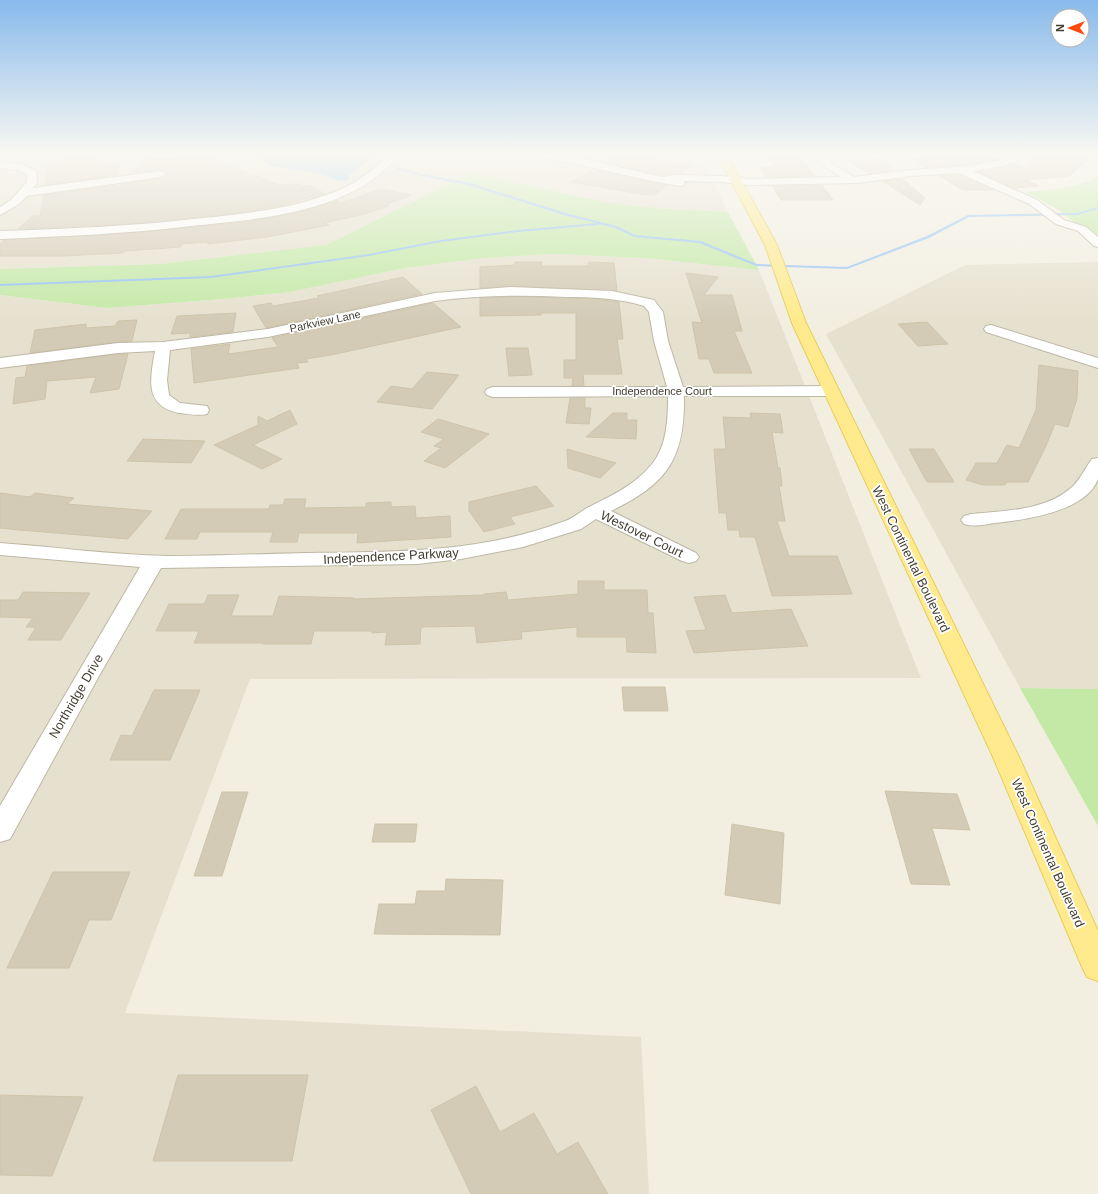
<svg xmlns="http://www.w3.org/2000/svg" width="1098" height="1194" font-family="Helvetica,sans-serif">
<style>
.residential{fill:#e6e1cf}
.green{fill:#c4e9a7}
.water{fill:#99c4f3}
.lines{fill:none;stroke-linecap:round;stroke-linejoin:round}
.stream{fill:#99c4f3;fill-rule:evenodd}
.building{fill:#d3cbb6;stroke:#cfc4a9}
.minor-casing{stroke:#bdb7a4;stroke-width:2}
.major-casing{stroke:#e8cd59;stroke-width:2}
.minor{fill:#fff;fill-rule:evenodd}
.major{fill:#ffeb8d;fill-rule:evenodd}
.labels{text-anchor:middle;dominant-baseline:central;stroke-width:3.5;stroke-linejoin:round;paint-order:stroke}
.far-street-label{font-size:11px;fill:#433e32;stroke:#fff}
.street-label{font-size:13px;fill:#433e32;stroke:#fff}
</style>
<rect width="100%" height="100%" fill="#f2efe1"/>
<!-- residential -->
<path class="residential" d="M0,153H700L728,212L654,208L604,202L472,173L326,245L159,264L0,269Z
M553,254L645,258L759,270L921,678L250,679L125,1013L641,1037L649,1194H0V295L107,308L223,299L290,292L405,268L484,258Z
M1098,262V689L1020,688L826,334L965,265Z"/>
<!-- green -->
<path class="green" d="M472,173L604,202L654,208L728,212L759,270L645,258L553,254L484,258L405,268L290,292L223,299L107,308L0,295V269L160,264L326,245Z
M1098,176V237L1071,220L1059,210L1025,192C1050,190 1076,189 1098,176Z
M1020,688L1098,689V826Z"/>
<!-- water -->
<path class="water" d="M257,153H377L348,176L349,180L339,181L326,175L268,165Z"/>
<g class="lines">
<!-- stream -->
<path class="stream" d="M397,167L421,174L470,183L569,214L617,226L635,235L701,241L757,264L847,267L927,236L968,215L1077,213L1098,207V209L1077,215L969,217L929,238L847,269L756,266L699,243L634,237L615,228L599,224L598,225L518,232L441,242L369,256L211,278L0,286V284L211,276L369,254L441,240L518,230L597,223L567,216L468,185L421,176L396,169Z"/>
</g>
<!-- building -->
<path class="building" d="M764,153H788L790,156H796L799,160H802L815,176L766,177L760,168L775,167Z
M953,153H977L998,159L971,165L926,168L913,159Z
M1029,153H1096L1069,176L1026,180L1039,186L1015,188L978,172L1013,164L1028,168Z
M84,155L105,162L119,164L118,175L45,185L48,162Z
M620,155L691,165L681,174L661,175L606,163Z
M208,158L280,185L299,184L302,186L309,185L325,194L273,207L220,215L127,224L18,229L33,216H40L44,195L117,185L116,188L121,184L161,178L167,175V173L161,170L132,173L148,159Z
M882,159L895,170L869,174L849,161Z
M594,169L643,181L667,185L654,195L640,194L571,182Z
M959,175L993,190H963L939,176Z
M903,179L925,198L920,205L882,181Z
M822,185L833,200H781L772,186Z
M381,189L411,195L385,205L389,206L361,215L324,223L329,225L267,237L208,244L207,242L181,244V247L124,251L123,253L63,256H0V244L4,240L143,232L246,222L305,211L336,200L341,203Z
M515,262H542L541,266H588L589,262L614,263L617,291L511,286L480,288V267L515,265Z
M686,273L718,277L704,295H732L742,331H734L752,373H714L709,359H699L692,322L702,323Z
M403,277L422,294L266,328L253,306L271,303L273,306L319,298L317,296Z
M533,297L595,299L619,302L623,339H617L622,374H583L584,386H572L573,378H564V360H576V313H541V315L480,316V298Z
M433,303L461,327L331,355L306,359L308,362L297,363L299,368L194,383L191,349L230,344L228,354L278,347L272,338Z
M236,313L233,332L190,337V333L171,334L177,316Z
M137,320L132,341L118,342L30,353L35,330L86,324V328L115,326L118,321Z
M927,322L948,344L918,346L898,324Z
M506,348H528L532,375L509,376Z
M118,354H128L119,389L90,393L96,377L47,381L45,399L13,404L16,378L25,377L27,366Z
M1039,365L1078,371L1077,399L1068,427L1055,424L1045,448L1028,482H1007L1005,485H983L966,480L976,463H997L1007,445L1019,448L1036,410Z
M427,372L459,375L432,409L377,402L391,386L412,389Z
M570,398H585V408H591L589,424L566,423Z
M290,410L297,424L253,445L282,459L262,469L214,445L258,425V416L267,421Z
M613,413H627V420H637L636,439L586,437Z
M750,413L780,414L783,433L772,432L778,468H780L782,486H779L785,521H777L789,556H837L852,594L772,596L755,537H740L739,530H728L726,513H719L714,449H726L723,417L751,418Z
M438,419L489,434L445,468L424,461L441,448L434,446L444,439L421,432Z
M143,439L205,441L191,463L127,461Z
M567,449L616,463L600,478L568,468Z
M909,449H934L954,482H927Z
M536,486L554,506L510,517L515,524L484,532L469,511V502Z
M0,493L30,497L35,493L74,498L67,504L152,511L128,539L19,530L0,528Z
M285,499H306L304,508L366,507V503L391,502V507L415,506L416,518L450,516L451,537L357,543L358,533H299L297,542H270L273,532H200L197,539H165L181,509H269L270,505H283Z
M578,581H604V590H647L648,613H653L656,653L627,652L626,637H577V627L521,632L522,639L477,643L475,626L421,627L420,644L385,645L387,632L372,633V631H314L311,644H263V643H194L199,631H156L169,604H204L208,595H239L231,616H273L279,596L354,598L353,599L484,595V594L506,592L508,600L578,594Z
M23,592L90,593L61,640H28L36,627H26L33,618L0,617V600H18Z
M725,595L732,613L791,609L808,646L694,653L686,631L706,630L694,597Z
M622,687H665L668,711H624Z
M154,690H200L170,760H110L121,735L132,736Z
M885,791L957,794L970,830L932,828L950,885L911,884Z
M222,792H248L222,876H194Z
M375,824H417L415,842H372Z
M732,824L784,833L780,904L725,895Z
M53,872H130L111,920H89L69,968H7Z
M446,879L503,880L500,935L374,934L379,904H415L417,891H445Z
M178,1075H308L292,1161H153Z
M476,1086L500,1132L534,1113L557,1154L578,1142L608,1194H471L431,1110Z
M0,1095L83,1097L52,1176L0,1175Z"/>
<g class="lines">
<defs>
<path id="minor" d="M390,153H400C356,213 258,219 191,226C127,234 64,236 0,239V231C68,229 135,226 203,218C250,213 298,208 342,189C361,180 376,168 390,153Z
M530,153H551L576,157L661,177L677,175L722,176L750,179L841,177L824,166L812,153H822L830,162L854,177L911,170L971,166L1001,160L1015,153H1026C1016,167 989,168 973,171L1037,200L1064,220L1086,227L1098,237V247L1094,246L1078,231L1056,224L1029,204L959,173L911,176L858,183L750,185L722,182L684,181L685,183L684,185L680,186C631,178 584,164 535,156Z
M0,162L21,164L36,171L37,183L33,188L161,171L166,174L161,177L27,196L19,204L0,215V207L11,200L27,182V174L19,170L0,168Z
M511,287L612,291L654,300L663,312L668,341L683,387L831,386L837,388L839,391L837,394L831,396H684C685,459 667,484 611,511L696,553L699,557L696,561L689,563L682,561L596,519L581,529L523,547L461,559L417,564L161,568L99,676L10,839L0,842V806L140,567L0,555V543C56,547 112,555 168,556C214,556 260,554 306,553C394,552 481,553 565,521C574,518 582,510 591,506C613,495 636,484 652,464C667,446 668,419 668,396L493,397L487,395L485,392L487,389L493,387H667L654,341L649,312L644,306C619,298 592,297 566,297C522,295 479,295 435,301L268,337L170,350L167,380L169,395L180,403L207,406L209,410L207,414C198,416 188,414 179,413C144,406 150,379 155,351L118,353L0,368V358L118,343L163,342L268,329L435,293Z
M991,325L1098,358V368L986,332L984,329L986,326Z
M1098,458C1098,464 1098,473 1098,479C1086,512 1024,520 994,523C984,525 974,527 964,524L961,520L964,516L971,514C1003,511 1046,511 1072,487C1080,480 1085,468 1092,459Z"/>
<path id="major" d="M716,153H726L777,245L806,323L1019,757L1098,931V981L1087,977L1082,967L993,757L792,323L765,245Z"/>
</defs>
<!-- minor casing -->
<use href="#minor" class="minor-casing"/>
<!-- major casing -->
<use href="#major" class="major-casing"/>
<!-- minor -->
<use href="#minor" class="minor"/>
<!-- major -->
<use href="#major" class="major"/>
</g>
<!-- sky -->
<linearGradient id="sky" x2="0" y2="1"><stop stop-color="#88baec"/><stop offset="0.48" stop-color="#f9f8f2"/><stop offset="1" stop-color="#f9f8f2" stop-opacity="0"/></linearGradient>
<rect width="1098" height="320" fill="url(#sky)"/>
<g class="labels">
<!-- far-street labels -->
<g class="far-street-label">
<text transform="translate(325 321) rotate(-12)">Parkview Lane</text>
<text x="662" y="391">Independence Court</text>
</g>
<!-- street labels -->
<g class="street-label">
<text transform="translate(642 534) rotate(26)">Westover Court</text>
<text transform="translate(391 556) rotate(-3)">Independence Parkway</text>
<text transform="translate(911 559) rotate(64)">West Continental Boulevard</text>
<text transform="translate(76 696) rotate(-60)">Northridge Drive</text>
<text transform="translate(1048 853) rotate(66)">West Continental Boulevard</text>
</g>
</g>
<!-- north arrow -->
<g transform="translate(1070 28) rotate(270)"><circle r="19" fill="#ffffff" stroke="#b4b2ad"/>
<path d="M0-3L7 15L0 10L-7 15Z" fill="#ff4a0b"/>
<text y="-6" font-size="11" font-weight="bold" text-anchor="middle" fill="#433e32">N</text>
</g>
</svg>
